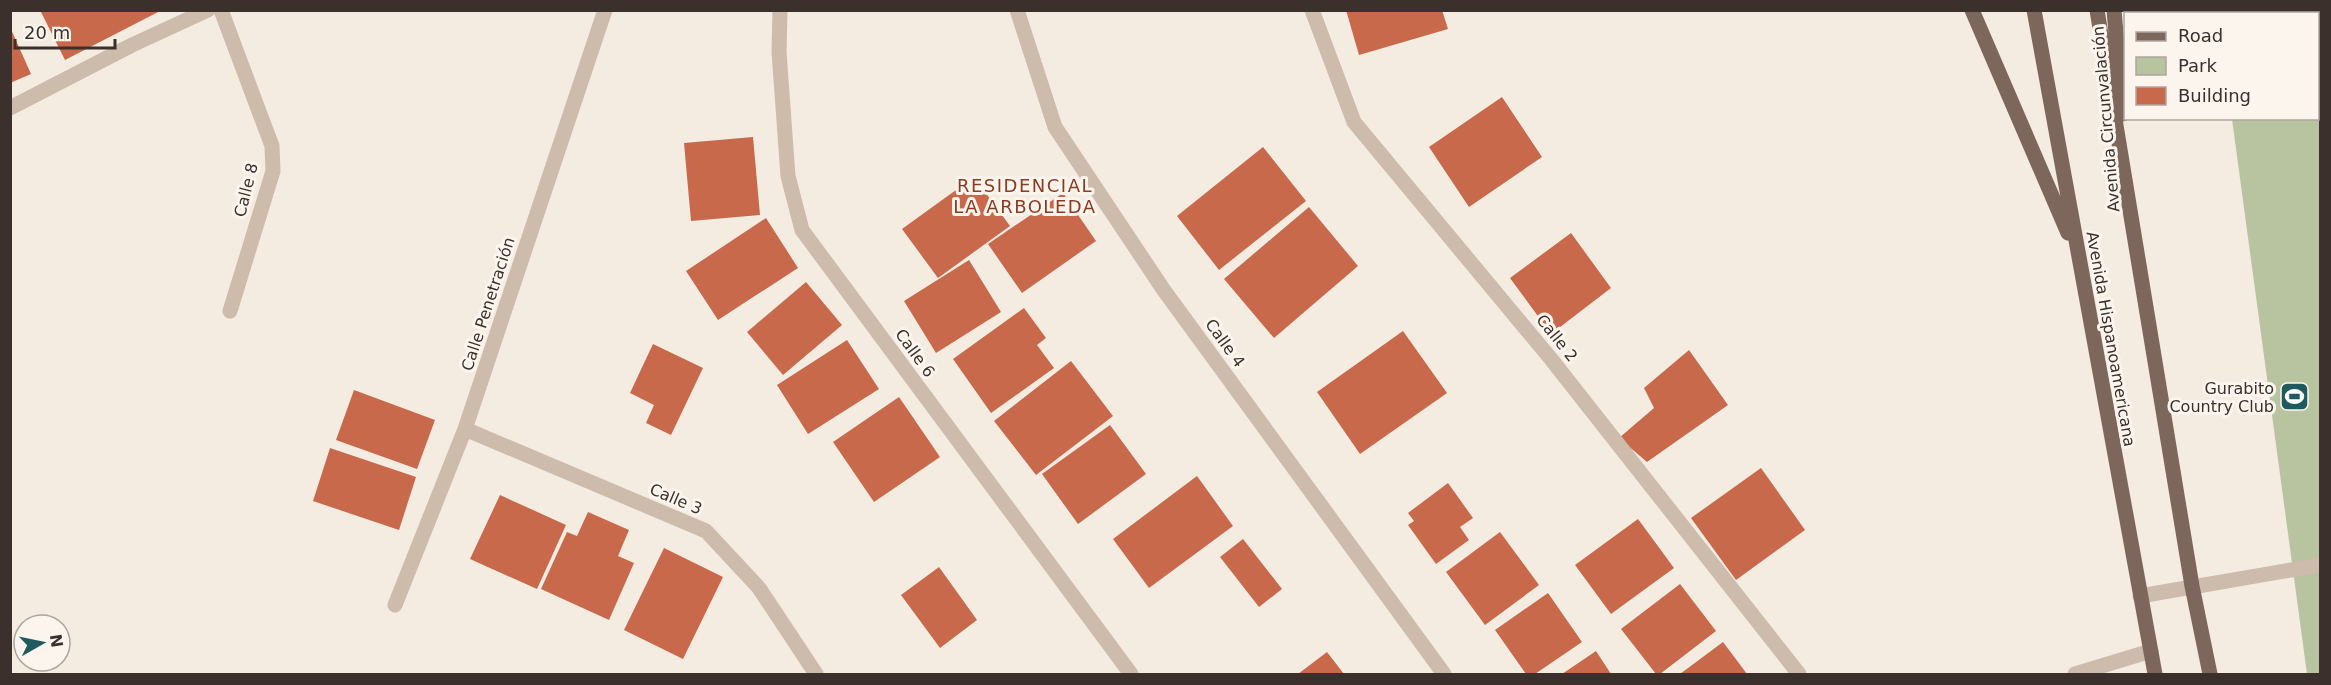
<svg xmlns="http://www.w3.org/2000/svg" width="2331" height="685" font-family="'DejaVu Sans',sans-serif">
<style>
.green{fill:#b8c4a0}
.building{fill:#c8694b}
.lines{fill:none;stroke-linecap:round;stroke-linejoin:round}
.minor{stroke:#cdbbac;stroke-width:15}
.major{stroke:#7d675c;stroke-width:15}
.labels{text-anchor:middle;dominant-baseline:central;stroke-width:6;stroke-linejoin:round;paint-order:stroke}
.street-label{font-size:16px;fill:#3b302b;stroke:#fbf5ee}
.poi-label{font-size:16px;fill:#3b302b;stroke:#fbf5ee;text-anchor:end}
.neighbourhood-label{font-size:18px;letter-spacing:1.5px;fill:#8c3b22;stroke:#fbf5ee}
</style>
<rect width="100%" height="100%" fill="#f4ebe1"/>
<!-- green -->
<path class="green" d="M2217,11H2320V674H2307L2232,119L2318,118V14H2218Z"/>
<!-- building -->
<path class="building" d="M40,10H162L65,60Z
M1346,10H1442L1448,29L1359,55Z
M10,27L31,74L10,83Z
M1502,97L1542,157L1469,207L1429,147Z
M753,137L760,215L691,221L684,143Z
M1263,147L1306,201L1219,270L1177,216Z
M974,177L1010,226L938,278L902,229Z
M1063,193L1096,241L1022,293L988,244Z
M1309,207L1358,266L1274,338L1224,279Z
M766,218L798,268L718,320L686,271Z
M1571,233L1611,288L1551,334L1510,278Z
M969,260L1001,312L936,353L904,301Z
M806,282L842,325L783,375L747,332Z
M1024,308L1046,338L1037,345L1054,368L991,413L953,359Z
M1403,331L1447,393L1360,454L1317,392Z
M847,340L879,389L808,434L777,385Z
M653,344L703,368L671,435L646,423L654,405L630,393Z
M1689,350L1728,405L1647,462L1619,438L1654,408L1644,388Z
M1071,361L1113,416L1036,475L994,421Z
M354,390L435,420L417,469L336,440Z
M899,397L940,457L874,502L833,442Z
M1110,425L1146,474L1078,524L1042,474Z
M330,448L416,477L399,530L313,501Z
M1761,468L1805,530L1736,580L1691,518Z
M1197,476L1233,526L1149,588L1113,539Z
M1448,483L1473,518L1460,527L1469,540L1436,564L1408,525L1414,521L1408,513Z
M500,495L566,525L537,589L470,559Z
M588,512L629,530L618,556L634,563L609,620L541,589L567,532L577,536Z
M1638,519L1674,568L1611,614L1575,565Z
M1500,532L1539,585L1485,625L1446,572Z
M1243,539L1282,589L1259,607L1220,557Z
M664,548L723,577L683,659L624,630Z
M939,567L977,620L940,648L901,595Z
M1680,584L1716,631L1660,674H1656L1621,629Z
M1548,593L1582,642L1535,674H1526L1495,630Z
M1723,642L1747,674H1680Z
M1596,651L1611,674H1562Z
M1327,652L1344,674H1298Z"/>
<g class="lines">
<!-- minor -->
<path class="minor" d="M221,10L272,146L273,171L230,311
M780,10L779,52L788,176L802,230L1131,674
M1017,10L1055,127L1163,289L1444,674
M1312,10L1354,122L1551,359L1799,674
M10,108L132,45L208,10
M465,429L706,531L759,588L816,674
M2140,596L2320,565
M395,605L465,429L605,10
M2075,674L2151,651"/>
<!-- major -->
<path class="major" d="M1972,10L2068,233
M2034,10L2155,674
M2097,10L2192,586L2210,674
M2114,10L2123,114"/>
</g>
<!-- icons -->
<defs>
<symbol id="stadium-square" viewBox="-11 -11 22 22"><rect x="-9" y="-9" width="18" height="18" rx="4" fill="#1f5a5e" stroke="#fbf5ee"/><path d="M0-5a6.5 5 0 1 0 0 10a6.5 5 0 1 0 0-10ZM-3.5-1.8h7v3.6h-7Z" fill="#fff"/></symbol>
</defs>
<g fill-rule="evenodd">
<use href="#stadium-square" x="2278" y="380" width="33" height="33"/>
</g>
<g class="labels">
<!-- street labels -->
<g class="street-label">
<text transform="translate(2106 119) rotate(-95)">Avenida Circunvalación</text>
<text transform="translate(246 190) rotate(-76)">Calle 8</text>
<text transform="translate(488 304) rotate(-72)">Calle Penetración</text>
<text transform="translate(1557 338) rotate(51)">Calle 2</text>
<text transform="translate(2111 339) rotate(80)">Avenida Hispanoamericana</text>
<text transform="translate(1225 343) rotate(54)">Calle 4</text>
<text transform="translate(915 353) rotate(54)">Calle 6</text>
<text transform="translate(676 499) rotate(23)">Calle 3</text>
</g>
<!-- poi labels -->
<g class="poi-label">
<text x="2274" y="388">Gurabito<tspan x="2274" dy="18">Country Club</tspan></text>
</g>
<!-- neighbourhood labels -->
<g class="neighbourhood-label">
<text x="1025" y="185">RESIDENCIAL<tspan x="1025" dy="21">LA ARBOLEDA</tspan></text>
</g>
</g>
<!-- border -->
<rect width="2331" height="685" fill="none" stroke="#3b302b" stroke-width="24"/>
<!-- legend -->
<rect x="2124" y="12" width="195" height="108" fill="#fbf5ee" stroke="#aea6a0" stroke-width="1.5"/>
<rect x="2136" y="32" width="30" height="9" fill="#7d675c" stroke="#aea6a0" stroke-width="1.5"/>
<text x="2178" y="42" font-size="18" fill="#3b302b">Road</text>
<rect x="2136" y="57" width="30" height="18" fill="#b8c4a0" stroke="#aea6a0" stroke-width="1.5"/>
<text x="2178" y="72" font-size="18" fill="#3b302b">Park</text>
<rect x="2136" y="87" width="30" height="18" fill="#c8694b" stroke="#aea6a0" stroke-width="1.5"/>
<text x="2178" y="102" font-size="18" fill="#3b302b">Building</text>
<!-- north arrow -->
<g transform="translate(42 643) rotate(81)"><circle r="28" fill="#fbf5ee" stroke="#aea6a0" stroke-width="1.5"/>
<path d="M0-4.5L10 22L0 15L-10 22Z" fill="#1f5a5e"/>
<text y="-9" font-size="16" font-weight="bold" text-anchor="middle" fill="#3b302b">N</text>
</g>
<!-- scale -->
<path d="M15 39v9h100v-9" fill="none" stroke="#3b302b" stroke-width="3"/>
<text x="24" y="39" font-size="18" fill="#3b302b" stroke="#fbf5ee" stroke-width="4.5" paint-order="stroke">20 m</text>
</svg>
